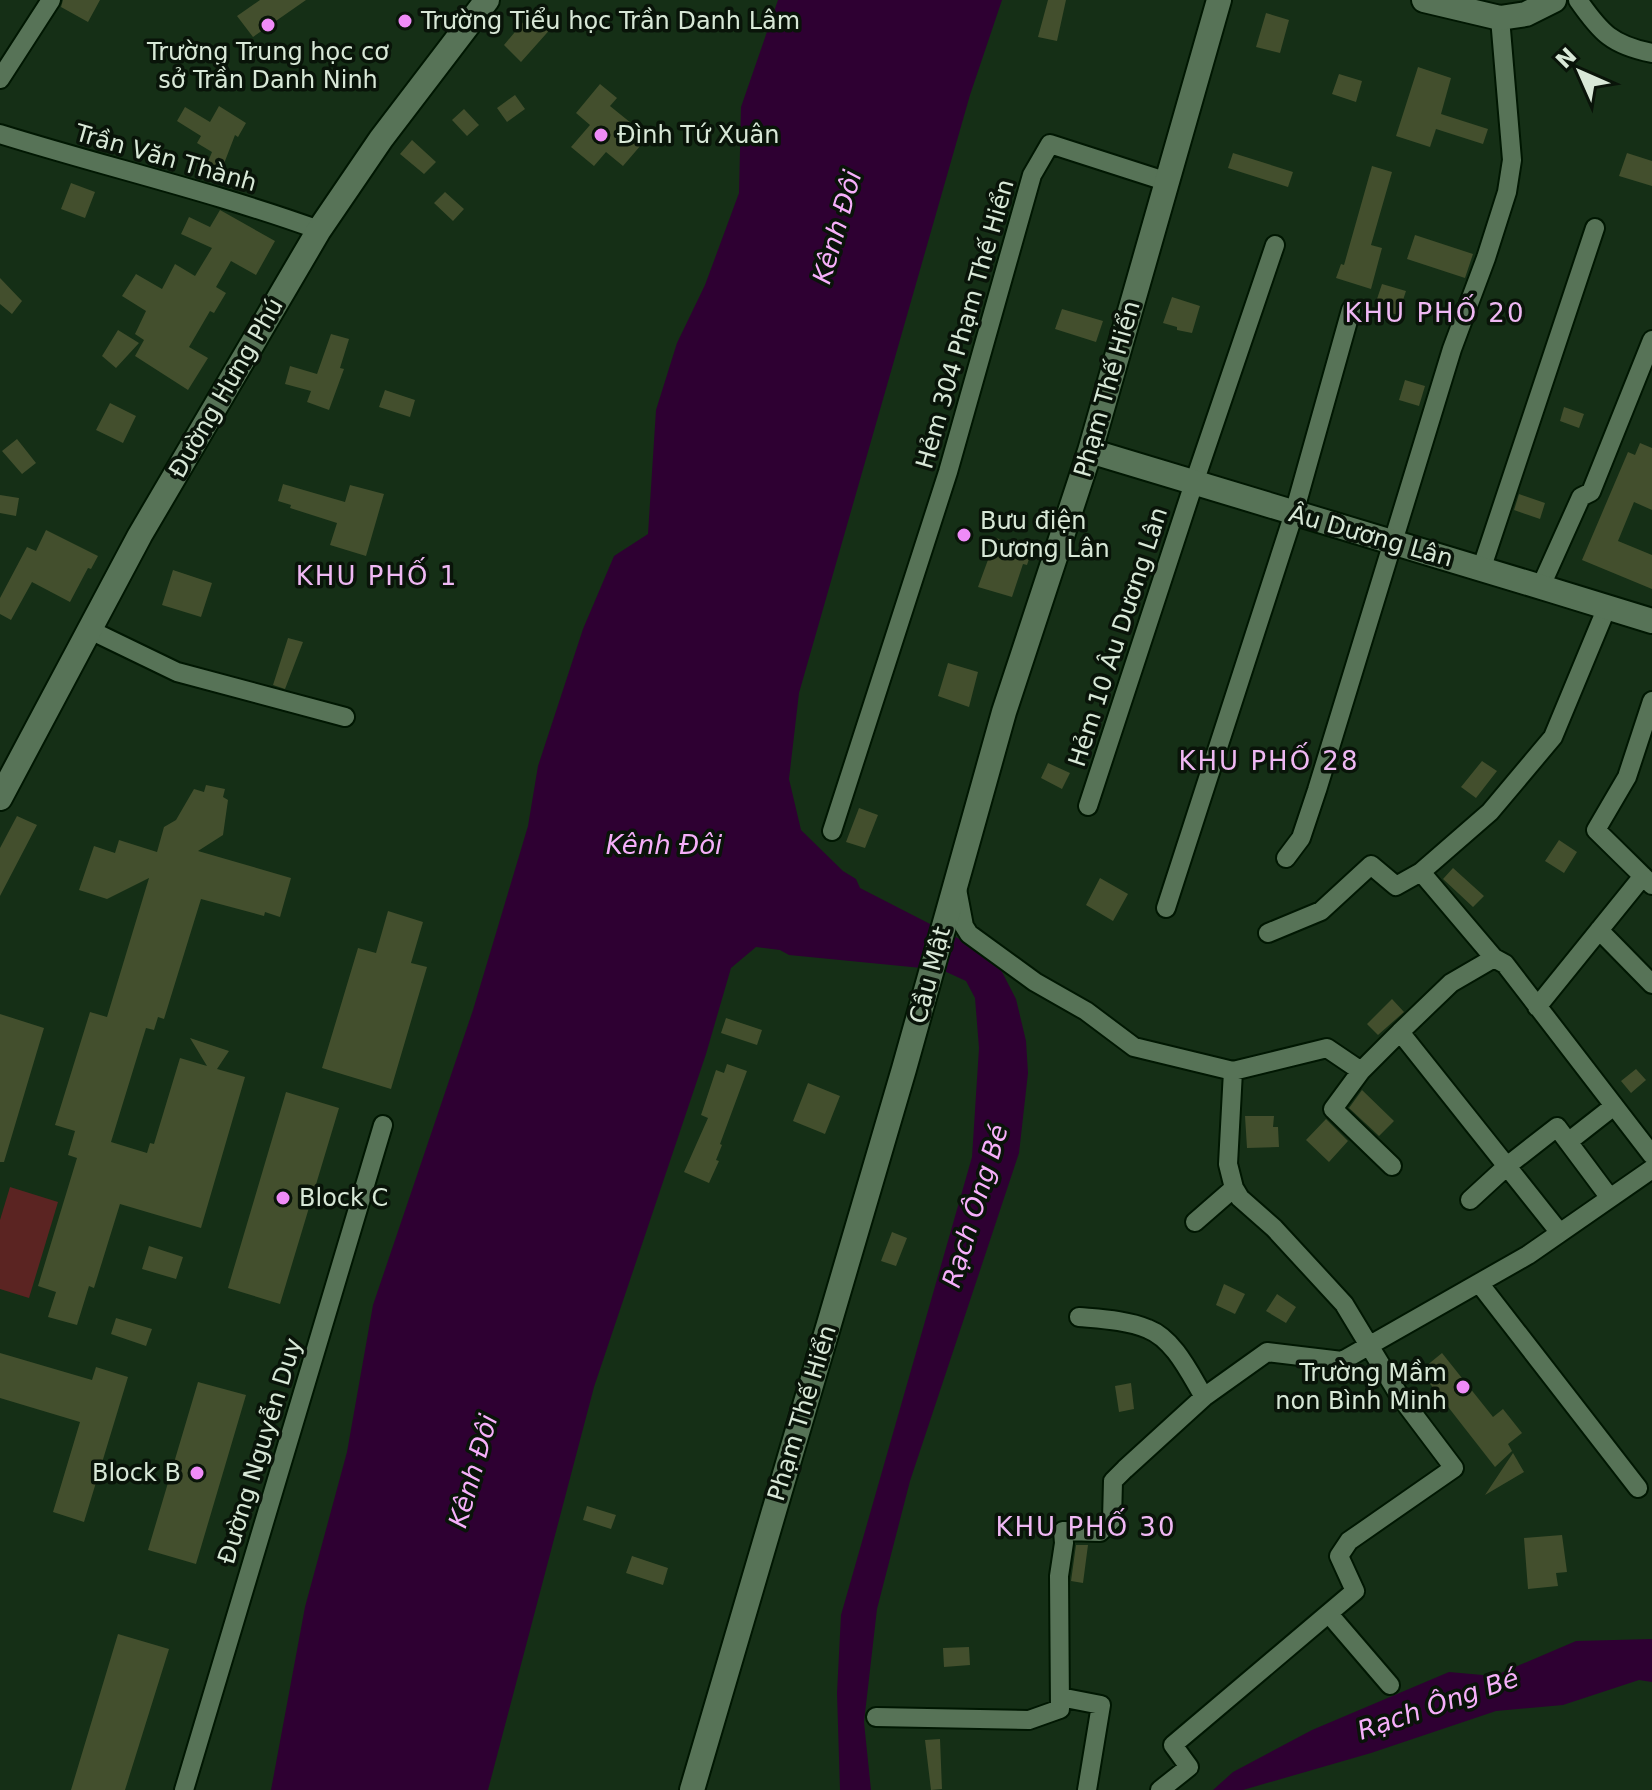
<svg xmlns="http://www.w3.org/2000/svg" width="1652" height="1790" font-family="'DejaVu Sans',sans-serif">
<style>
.green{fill:#5b2422}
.water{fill:#2e0032}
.building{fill:#434f2d}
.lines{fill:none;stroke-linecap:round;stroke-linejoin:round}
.street-casing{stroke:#001702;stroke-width:22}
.secondary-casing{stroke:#001702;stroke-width:28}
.street{stroke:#577357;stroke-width:18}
.secondary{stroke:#577357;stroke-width:24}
.poi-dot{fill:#ef8bf7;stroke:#091409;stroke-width:3}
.labels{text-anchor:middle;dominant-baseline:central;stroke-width:7;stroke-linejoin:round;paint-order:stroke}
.poi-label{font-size:24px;fill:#d8e8d7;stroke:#091409;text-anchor:start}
.street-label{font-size:24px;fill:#d8e8d7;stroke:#091409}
.water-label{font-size:26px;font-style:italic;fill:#f6affa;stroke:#091409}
.neighbourhood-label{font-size:26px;letter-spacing:2px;fill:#efb8f3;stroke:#091409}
</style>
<rect width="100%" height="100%" fill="#152f16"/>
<!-- green -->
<path class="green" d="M10,1187L58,1202L29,1298L0,1289V1220Z"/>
<!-- water -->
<path class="water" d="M778,0H1002L970,95L799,693L789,779L801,830L843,871L856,879L860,888L973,946L1001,970L1016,999L1026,1041L1028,1073L1019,1153L910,1481L877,1609L864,1722L871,1790H840L837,1693L841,1615L972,1157L979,1048L975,998L966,981L942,970L789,955L780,950L756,947L731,968L706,1054L594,1387L488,1790H271L305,1607L347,1452L373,1305L473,1010L528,826L538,766L583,629L614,556L648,534L656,410L677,343L705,285L739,193L741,107Z
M1652,1639V1682L1639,1680L1563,1705L1496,1711L1371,1753L1243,1790H1213L1233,1772L1312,1730L1449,1672L1494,1676L1576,1641Z"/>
<!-- building -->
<path class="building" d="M63,0H100L88,22L61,7Z
M260,0H306L253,37L237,16Z
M1048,0H1066L1057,41L1038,37Z
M535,8L554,25L521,62L504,45Z
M1266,13L1289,20L1280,53L1256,47Z
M1418,67L1451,78L1441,114L1488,129L1483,144L1436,129L1430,147L1396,136Z
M1339,74L1362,81L1356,102L1332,94Z
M600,84L617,98L610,106L631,123L625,130L641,145L623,166L606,152L594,166L571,147L590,125L576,113Z
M515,95L525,109L507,122L497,108Z
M219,106L246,123L238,137L235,135L220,174L205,169L212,152L197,143L201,136L177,121L185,107L210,122Z
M464,109L479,125L467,136L452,120Z
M412,140L436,162L424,174L400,154Z
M1233,153L1293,172L1288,187L1228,168Z
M1627,153L1652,161V186L1619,176Z
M1372,166L1392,172L1371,245L1382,248L1371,289L1336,278L1341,264L1344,265Z
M71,183L95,192L85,218L61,209Z
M445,192L464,209L453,221L434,203Z
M220,210L275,241L256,275L231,261L216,287L226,293L214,313L210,311L189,347L208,358L188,390L135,356L144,340L135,334L146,311L122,296L136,274L162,289L175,264L195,276L212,248L181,234L189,217L210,227Z
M1415,235L1473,254L1465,278L1407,259Z
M0,278L22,301L12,314L0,304Z
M1382,284L1406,291L1398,315L1374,308Z
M1172,297L1200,306L1192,333L1177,330V327L1163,323Z
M1062,309L1103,321L1096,342L1055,329Z
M118,330L139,343L116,368L102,356Z
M331,334L349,339L340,368L344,369L329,410L307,402L311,391L285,384L290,366L317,374Z
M1405,380L1425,386L1419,406L1399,400Z
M385,390L415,400L410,417L379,407Z
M110,403L136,416L123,443L96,430Z
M1564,407L1584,414L1579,428L1560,421Z
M17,439L36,463L22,474L2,451Z
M1640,443L1652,448V510L1634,502L1618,541L1652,555V589L1582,560L1628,452L1635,455Z
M283,484L345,502L350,485L384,494L366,556L330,545L337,523L290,508L291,505L278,501Z
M1519,494L1545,503L1540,519L1514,510Z
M0,495L19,498L16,516L0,513Z
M46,530L98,556L91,569L88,568L70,602L32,582L11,620L0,614V598L27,547L36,551Z
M996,538L1032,550L1027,565L1023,564L1012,597L978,587Z
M173,570L212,583L201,617L162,605Z
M288,638L303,642L285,689L273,685Z
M948,663L978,672L969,707L938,696Z
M1482,761L1497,771L1476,798L1461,787Z
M1048,763L1070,773L1062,789L1041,778Z
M206,785L225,789L223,797L228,800L223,835L198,851L291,878L280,917L265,912L264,916L201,899L164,1019L158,1017L154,1030L146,1028L111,1142L147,1153L150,1143L154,1144L180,1058L207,1066L190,1038L229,1051L217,1069L245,1077L201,1228L120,1204L94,1288L89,1286L77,1325L48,1317L56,1292L38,1286L77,1158L68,1155L75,1131L55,1125L90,1012L107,1017L149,878L107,899L79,890L94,846L115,853L119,840L157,852L164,827L176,820L194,789L204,792Z
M859,808L878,815L865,848L846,842Z
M17,816L37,825L0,896V848Z
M1559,840L1577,852L1564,873L1545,861Z
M1453,868L1484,896L1473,907L1443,879Z
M1100,878L1128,894L1113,921L1086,905Z
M388,911L423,922L411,963L427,967L391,1089L322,1068L358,948L376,953Z
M1392,999L1404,1012L1378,1035L1367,1024Z
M0,1014L44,1028L4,1162H0Z
M726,1018L762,1030L757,1045L721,1033Z
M727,1064L747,1071L720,1144L722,1145L716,1160L719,1161L709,1183L684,1172L708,1118L701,1115L716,1070L724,1073Z
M1636,1069L1646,1080L1631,1093L1621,1081Z
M808,1083L840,1096L825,1134L793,1121Z
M1362,1090L1394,1121L1379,1136L1349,1108Z
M286,1092L339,1108L280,1304L228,1288Z
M1245,1116H1274L1273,1127H1278L1279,1147L1247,1148Z
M1326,1119L1348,1141L1329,1162L1306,1140Z
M892,1232L907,1238L896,1266L881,1261Z
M149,1246L183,1257L176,1279L142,1269Z
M1224,1284L1245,1294L1235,1314L1216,1305Z
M1277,1294L1296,1307L1286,1323L1266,1311Z
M116,1318L152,1329L146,1346L111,1334Z
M0,1353L92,1380L96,1367L128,1377L84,1522L53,1512L80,1422L0,1398Z
M1442,1353L1493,1417L1503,1409L1522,1433L1508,1444L1512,1451L1495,1467L1420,1371Z
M198,1382L246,1395L196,1564L148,1550Z
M1131,1383L1134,1409L1119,1412L1115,1386Z
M1513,1453L1524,1472L1485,1495Z
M587,1506L616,1515L611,1529L583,1520Z
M1562,1535L1567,1572L1556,1573L1558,1586L1528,1589L1524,1538Z
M1076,1545H1088L1083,1583L1071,1581Z
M632,1556L668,1568L663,1585L626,1573Z
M118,1634L169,1649L125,1790H71Z
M969,1647L970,1665L944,1667L943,1648Z
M940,1739L942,1789L931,1790L925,1740Z"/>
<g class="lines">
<defs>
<path id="street" d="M1578,0C1601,33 1612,45 1652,53
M0,79L51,0
M0,134C106,167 214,192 319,230
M1482,567L1595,228
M1541,586L1581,497L1591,492L1652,340
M88,629L177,672L345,717
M1652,701L1627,777L1596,830L1652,885
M1088,806L1194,483L1275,245
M832,831L948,472L1032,175L1050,144L1168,182
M1286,858L1301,838L1317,790L1452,349L1486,258L1507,192L1512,160L1500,18
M1421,872L1494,958L1505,964L1652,1155
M957,889L964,926L969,934L1035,982L1086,1011L1134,1047L1233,1071L1327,1048L1361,1071L1400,1032L1560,1233
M1166,908L1294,513L1351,310
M1599,930L1652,984
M1268,933L1321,911L1371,865L1396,886L1421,872L1490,812L1553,737L1607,607
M1537,1007L1643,876
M1400,1032L1451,983L1494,958
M1361,1071L1333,1109L1392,1166
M1568,1142L1614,1106
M1470,1200L1507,1166L1557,1127L1610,1198
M1195,1222L1234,1188
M1479,1283L1638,1488
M1079,1317C1101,1319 1127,1320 1148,1329C1174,1339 1190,1374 1204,1397
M1329,1614L1390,1685
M1060,1697L1101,1705L1087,1790
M876,1717L1029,1720L1060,1709L1059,1576L1064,1543L1063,1531L1100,1532L1112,1520L1113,1481L1125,1469L1204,1397L1267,1352L1342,1361L1528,1255L1652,1169
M184,1790L383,1125
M1160,1790L1189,1767L1173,1745L1355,1591L1339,1556L1349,1541L1454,1468L1399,1395L1344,1304L1274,1228L1240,1198L1234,1188L1228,1164L1233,1071"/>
<path id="secondary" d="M1424,0L1500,18L1526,14L1554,0
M1090,451C1277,508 1465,563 1652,621
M0,798L140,535L319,230L381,139L487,0
M692,1790L904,1069L1004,712L1090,451L1219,0"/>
</defs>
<!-- street casing -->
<use href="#street" class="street-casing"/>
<!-- secondary casing -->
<use href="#secondary" class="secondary-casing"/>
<!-- street -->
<use href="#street" class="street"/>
<!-- secondary -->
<use href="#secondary" class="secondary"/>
</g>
<!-- markers -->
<g class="poi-dot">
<circle cx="405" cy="21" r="8"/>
<circle cx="268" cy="25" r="8"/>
<circle cx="601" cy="135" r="8"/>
<circle cx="964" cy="535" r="8"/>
<circle cx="283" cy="1198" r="8"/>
<circle cx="1463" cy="1387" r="8"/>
<circle cx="197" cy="1473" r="8"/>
</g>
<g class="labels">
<!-- poi labels -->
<g class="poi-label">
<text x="421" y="21">Trường Tiểu học Trần Danh Lâm</text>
<text x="268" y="52" text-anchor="middle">Trường Trung học cơ<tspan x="268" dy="28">sở Trần Danh Ninh</tspan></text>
<text x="617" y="135">Đình Tứ Xuân</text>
<text x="980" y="521">Bưu điện<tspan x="980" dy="28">Dương Lân</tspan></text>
<text x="299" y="1198">Block C</text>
<text x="1447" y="1373" text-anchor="end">Trường Mầm<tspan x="1447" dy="28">non Bình Minh</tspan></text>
<text x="181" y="1473" text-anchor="end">Block B</text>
</g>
<!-- street labels -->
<g class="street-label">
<text transform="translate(166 158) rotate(16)">Trần Văn Thành</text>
<text transform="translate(965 324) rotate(-74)">Hẻm 304 Phạm Thế Hiển</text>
<text transform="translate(226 388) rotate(-60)">Đường Hưng Phú</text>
<text transform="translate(1107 389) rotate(-74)">Phạm Thế Hiển</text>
<text transform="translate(1371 536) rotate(16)">Âu Dương Lân</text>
<text transform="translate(1118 637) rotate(-72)">Hẻm 10 Âu Dương Lân</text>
<text transform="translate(930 975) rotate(-75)">Cầu Mật</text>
<text transform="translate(802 1413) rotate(-73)">Phạm Thế Hiển</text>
<text transform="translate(260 1451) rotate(-73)">Đường Nguyễn Duy</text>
</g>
<!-- water labels -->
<g class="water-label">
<text transform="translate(837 227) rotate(-74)">Kênh Đôi</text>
<text x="664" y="845">Kênh Đôi</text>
<text transform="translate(975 1206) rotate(-73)">Rạch Ông Bé</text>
<text transform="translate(473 1471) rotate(-74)">Kênh Đôi</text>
<text transform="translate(1438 1704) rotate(-19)">Rạch Ông Bé</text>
</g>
<!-- neighbourhood labels -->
<g class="neighbourhood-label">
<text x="1435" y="313">KHU PHỐ 20</text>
<text x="377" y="576">KHU PHỐ 1</text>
<text x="1269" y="761">KHU PHỐ 28</text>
<text x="1086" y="1527">KHU PHỐ 30</text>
</g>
</g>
<!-- north arrow -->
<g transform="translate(1580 72) rotate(315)" stroke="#091409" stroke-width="6" paint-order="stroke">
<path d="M0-6L14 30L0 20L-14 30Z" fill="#d8e8d7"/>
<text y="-12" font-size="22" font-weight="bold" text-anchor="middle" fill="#d8e8d7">N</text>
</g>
</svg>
